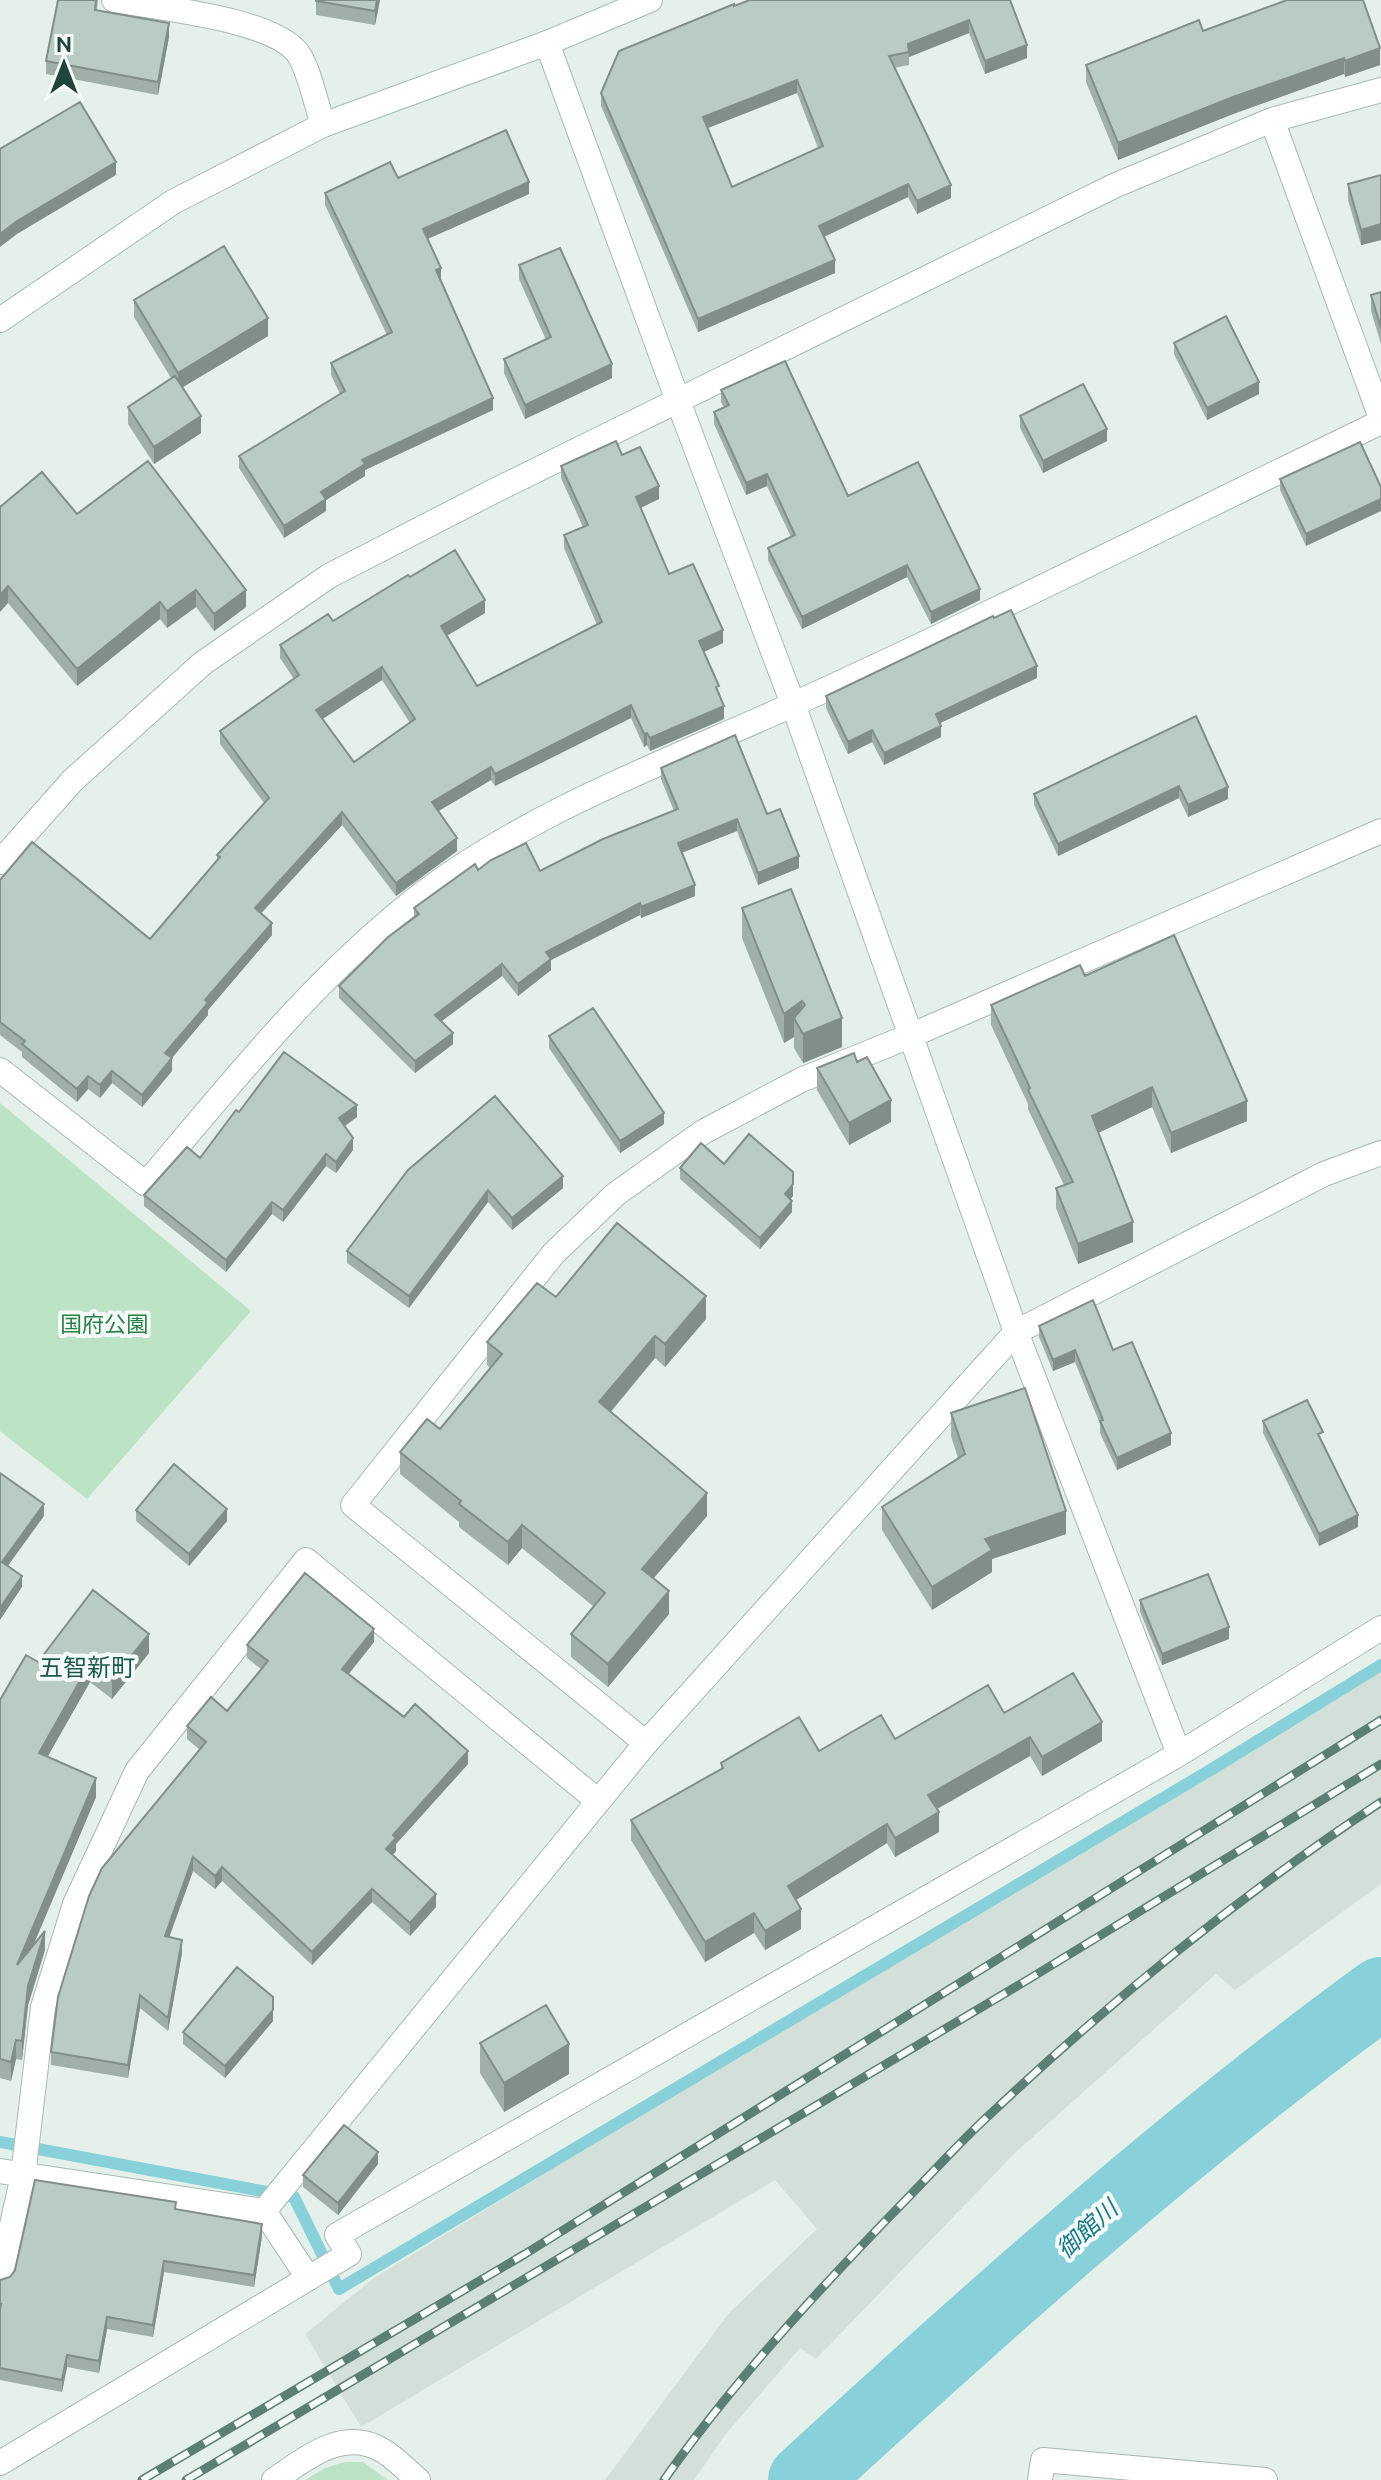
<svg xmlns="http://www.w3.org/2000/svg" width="1381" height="2480" font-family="Ubuntu,'Noto Sans JP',sans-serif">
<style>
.built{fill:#d3e0d9}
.green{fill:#bce3c5}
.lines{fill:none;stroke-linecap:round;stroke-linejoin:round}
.stream{stroke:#88d0da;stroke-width:12}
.river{stroke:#88d0da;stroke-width:72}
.street-casing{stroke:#a6b9b2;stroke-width:26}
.secondary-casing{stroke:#a2bdb2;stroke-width:26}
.street{stroke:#fff;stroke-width:24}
.secondary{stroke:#fff;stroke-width:24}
.rail-casing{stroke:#5c7f75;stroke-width:9}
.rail{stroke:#f6fbf9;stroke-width:6;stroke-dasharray:18;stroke-linecap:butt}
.wall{fill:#a0afa8;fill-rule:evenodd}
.shaded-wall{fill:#828e88}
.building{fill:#bacbc3;stroke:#828e88;stroke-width:2;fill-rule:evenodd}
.labels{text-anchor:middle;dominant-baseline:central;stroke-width:8;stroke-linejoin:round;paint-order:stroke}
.park-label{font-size:22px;fill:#278046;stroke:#f6fbf9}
.neighbourhood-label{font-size:24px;fill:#1b5948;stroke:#f6fbf9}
.water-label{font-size:24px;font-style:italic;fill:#147988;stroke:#f6fbf9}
</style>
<rect width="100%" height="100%" fill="#e5f0ea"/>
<!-- built -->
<path class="built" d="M1381,1661V1884L1235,1990L1216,1974L1015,2153L816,2359L800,2348L725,2435L694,2480H605L729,2313L817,2229L775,2180L361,2427L305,2334L374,2278Z"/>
<!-- green -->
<path class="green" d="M0,1103L251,1311L87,1499L0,1431Z
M345,2462H363L388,2480H305L325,2468Z"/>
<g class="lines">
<!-- stream -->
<path class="stream" d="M0,2142L294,2197L339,2289L1217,1766L1381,1665"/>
<!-- river -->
<path class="river" d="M804,2480C989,2310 1178,2141 1381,1993"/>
<defs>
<path id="street" d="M114,0C157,8 276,19 299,55C309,70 317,107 323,125
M1272,120L1381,418
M0,862L73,780L203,663L329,576L494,491L1116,185L1272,120L1381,90
M0,1070L146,1184C233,1081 318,973 426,891C538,808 669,761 794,704C992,614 1186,516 1381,422
M646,1743L353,1505L554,1253L616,1194L703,1132L801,1080L910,1036L1381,831
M1179,1754L1016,1332L1324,1174L1381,1153
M264,2211L307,2276
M0,2278L23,2176L43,2007L75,1904L137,1771L306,1560L598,1801
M0,2463L349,2254L337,2235L1179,1754L1381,1628
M274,2480C304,2460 340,2429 378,2448C393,2455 406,2470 418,2480
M1040,2480L1043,2460L1265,2480"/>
<path id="secondary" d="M0,320L173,202L323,125L547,43L650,0
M0,2171L264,2211L646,1743L1016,1332L793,704L678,401L547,43"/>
</defs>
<!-- street casing -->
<use href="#street" class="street-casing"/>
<!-- secondary casing -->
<use href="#secondary" class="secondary-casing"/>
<!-- street -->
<use href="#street" class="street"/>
<!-- secondary -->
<use href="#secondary" class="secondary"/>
<defs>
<path id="rail" d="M142,2480L525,2254L1381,1720
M186,2480L1029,1979L1381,1764
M664,2480C731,2385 811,2298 892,2214C923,2183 953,2149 985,2119C1108,2003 1240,1895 1381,1802"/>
</defs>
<!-- rail casing -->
<use href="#rail" class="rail-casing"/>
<!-- rail -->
<use href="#rail" class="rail"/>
</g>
<!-- wall -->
<path class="wall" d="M58,0H98L97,10L169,37L158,95L46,74V61Z
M316,0H380L375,25L316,15Z
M1010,0L1027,58L985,74L969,33L909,57V65L894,68L951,198L917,214L908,197L824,237L835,273L698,332L601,106V93L734,6ZM797,93L818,148L732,187L707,128Z
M1203,31L1380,65L1345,77L1344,74L1233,114L1118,160L1086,82V65Z
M1381,175V240L1361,245L1348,200V184Z
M398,178L529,194L427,239L440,280L493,410L365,470V476L326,500V511L284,538L239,468V456L340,394L331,375V363L387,335L325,205V193Z
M519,265L612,378L525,419L504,373V359L546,340L519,279Z
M1381,292V344L1371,311V295Z
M134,300L268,336L183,387L201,433L154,464L128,424V407L171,378L134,317Z
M1174,343L1259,394L1207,420L1174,354Z
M721,390L848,496L980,600L931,624L907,577L802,629L768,560V548L791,537L767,486L746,495L714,424V412L724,407L721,402Z
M1020,416L1107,441L1043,473L1020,428Z
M622,455L659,499L640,508L669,574L723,643L704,652L719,694L724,719L650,751L647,745L644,747L631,718L495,786L491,780L438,811L457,851L396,896L342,825L261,913L272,935L208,1010V1015L172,1058V1071L142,1107L112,1083L100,1098L88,1089L77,1102L22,1057V1052L0,1035V880L150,939L217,861V855L264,803L220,744V731L294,679L280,658V645L333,621L410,577L485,613L447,636L477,686L597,625L564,548V535L583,527L561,478V466ZM382,680L410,723L354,762L323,719Z
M1280,479L1381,487L1306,546L1280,490Z
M0,507L77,514L246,607L214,631L196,607L167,628L160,619L77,686L8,603Z
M1037,678L940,723L941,737L884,765L872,742L848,754L826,708V696Z
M1196,716L1228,799L1188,817L1179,798L1058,856L1034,805V794Z
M661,768L767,814L799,868L758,885L737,831L682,853L695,896L641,918L640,915L551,960V970L518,996L502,976L442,1021L453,1044L415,1073L339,998V986L414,918V908L478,870L540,871L674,811L661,779Z
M742,908L842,1047L803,1063L794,1048V1037L784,1043L742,938Z
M1085,976L1247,1121L1171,1153L1152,1107L1098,1133L1133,1242L1078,1264L1056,1208V1188L1064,1185L1028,1109V1104L991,1025V1005Z
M549,1036L664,1124L620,1153L549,1048Z
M857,1062L891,1122L849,1145L817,1090V1068Z
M239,1112L357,1117L345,1126L353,1150L336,1173L326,1166L283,1222L272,1214L226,1272L144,1206V1195L200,1158Z
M724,1164L793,1196L790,1199L792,1212L760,1249L680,1179V1168Z
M408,1170L563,1188L512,1230L488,1202L409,1308L347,1263V1251Z
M556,1297L706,1319L665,1367L655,1358L611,1412L707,1516L653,1578L669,1614L608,1687L571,1657V1634L593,1606L522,1548L508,1565L459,1527V1522L400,1474V1452L440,1429L490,1368L487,1365V1342Z
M1039,1326L1113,1350L1171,1445L1117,1470L1100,1433V1424L1075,1362L1053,1371L1039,1337Z
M951,1413L1066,1534L992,1559V1572L932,1610L882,1530V1507L958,1458L951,1436Z
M1263,1421L1323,1443L1358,1527L1319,1546L1263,1433Z
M136,1510L227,1521L189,1566L136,1521Z
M1140,1600L1229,1639L1162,1665L1140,1612Z
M374,1642L349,1674L468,1764L396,1844V1851L393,1855L436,1907L410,1936L372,1902L312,1965L222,1881L215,1889L193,1871L169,1937L182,1953L168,2031L140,2008L128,2078L51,2065V2052L200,1750L187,1739V1726L227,1711L261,1669L247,1658V1645Z
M149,1653L112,1699L90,1682L47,1756L96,1797L33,1945L45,1950L28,2005L22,2060L16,2059L11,2081L0,2078V1700L38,1662Z
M1004,1713L1102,1741L1042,1776L1030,1756L937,1809L939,1832L895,1857L887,1843L796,1900L801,1929L765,1950L754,1933L705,1962L631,1840V1820L721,1769V1763L819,1751L895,1739Z
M273,2021L225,2078L183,2044V2032Z
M480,2043L569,2074L504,2112L480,2073Z
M378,2164L338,2215L303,2187V2175Z
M176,2210L262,2236L254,2287L164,2272L153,2337L107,2329L99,2373L67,2367L62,2392L0,2380V2280Z"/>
<!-- shaded-wall -->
<path class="shaded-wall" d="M377,0H380L375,25V11Z
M969,20V33L909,57L908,44Z
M169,23V37L158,95V82Z
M1027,45V58L985,74V61Z
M1380,48V65L1345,77V61Z
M1344,58V74L1233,114L1118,160V143L1233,97Z
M797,80V93L703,130V117Z
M116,162V175L17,234L0,247V234L17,221Z
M529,182V194L423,241V229Z
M908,184V197L819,239V226Z
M951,185V198L917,214V201Z
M1381,224V240L1361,245V230Z
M835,260V273L698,332V319Z
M441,268V280L436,282V270Z
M268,318V336L178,390V373Z
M612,364V378L525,419V405Z
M1259,382V394L1207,420V408Z
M493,398V410L365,470V476L326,500V511L284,538V526L321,492L362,460Z
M201,416V433L154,464V447Z
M1107,429V441L1043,473V461Z
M767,474V486L746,495V483Z
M659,486V499L636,510V497Z
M1381,499V511L1306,546V534Z
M907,565V577L802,629V617Z
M8,586V603L0,612V595Z
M980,589V600L931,624V612Z
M196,590V607L167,628V611Z
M246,590V607L214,631V614Z
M485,600V613L441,639V626Z
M160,602V619L77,686V669Z
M723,630V643L699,654V641Z
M1037,666V678L936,725V714Z
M382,667V680L316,723V710Z
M631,705V718L495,786V774Z
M724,706V719L650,751V738Z
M941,726V737L884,765V753Z
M872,730V742L848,754V742Z
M647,733V745L644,747V734Z
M491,767V780L432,815V802Z
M1179,786V798L1058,856V844Z
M1228,787V799L1188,817V805Z
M342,812V825L255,920V908Z
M737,819V831L678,854V843Z
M457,838V851L396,896V883Z
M799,856V868L758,885V873Z
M695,885V896L641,918V907Z
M640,903V915L551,960V970L518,996V984L546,952Z
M272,923V935L208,1010V1015L165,1066V1053L205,1000Z
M502,964V976L435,1026V1015Z
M802,1001V1031L794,1018V1037L784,1043V1014Z
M842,1018V1047L803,1063V1034Z
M453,1033V1044L415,1073V1061Z
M172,1058V1071L142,1107V1095Z
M112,1071V1083L100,1098V1085Z
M88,1076V1089L77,1102V1089Z
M1152,1087V1107L1092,1136V1116Z
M891,1100V1122L849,1145V1123Z
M1247,1101V1121L1171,1153V1133Z
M357,1105V1117L339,1130V1118Z
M664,1113V1124L620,1153V1141Z
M353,1138V1150L336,1173V1162Z
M326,1154V1166L283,1222V1210Z
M563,1176V1188L512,1230V1218Z
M793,1184V1196L785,1206V1194Z
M488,1190V1202L409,1308V1296Z
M792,1201V1212L760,1249V1238Z
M272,1202V1214L226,1272V1260Z
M1133,1222V1242L1078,1264V1244Z
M706,1296V1319L665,1367V1344Z
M655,1336V1358L599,1425V1402Z
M1075,1350V1362L1053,1371V1360Z
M1171,1433V1445L1117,1470V1458Z
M707,1493V1516L642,1592V1569Z
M44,1504V1516L2,1574V1562Z
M227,1509V1521L189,1566V1554Z
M1066,1511V1534L992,1559V1572L932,1610V1587L985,1539Z
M1358,1515V1527L1319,1546V1534Z
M522,1525V1548L508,1565V1542Z
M22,1576V1587L0,1620V1608Z
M669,1591V1614L608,1687V1664Z
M1229,1627V1639L1162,1665V1654Z
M374,1629V1642L342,1682V1669Z
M149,1634V1653L112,1699V1680Z
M90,1663V1682L39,1772V1753Z
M1102,1722V1741L1042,1776V1757Z
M1030,1737V1756L928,1814V1795Z
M468,1751V1764L396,1844V1851L386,1862V1849L393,1835Z
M96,1778V1797L17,1984V1965Z
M939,1812V1832L895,1857V1838Z
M887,1824V1843L788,1905V1886Z
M193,1857V1871L165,1949V1936Z
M222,1867V1881L215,1889V1876Z
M372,1889V1902L312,1965V1952Z
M436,1894V1907L410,1936V1923Z
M801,1909V1929L765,1950V1931Z
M754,1913V1933L705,1962V1942Z
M45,1931V1950L28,2005L22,2060V2041L28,1986Z
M182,1940V1953L168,2031V2018Z
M140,1995V2008L128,2078V2065Z
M273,2010V2021L225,2078V2066Z
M16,2040V2059L11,2081V2062Z
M569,2044V2074L504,2112V2083Z
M378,2152V2164L338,2215V2203Z
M262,2224V2236L254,2287V2275Z
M164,2261V2272L153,2337V2325Z
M107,2317V2329L99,2373V2361Z
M67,2355V2367L62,2392V2380Z"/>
<!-- building -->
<path class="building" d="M58,0H96L95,10L169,23L158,82L46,61Z
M316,0H377L375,11L316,1Z
M750,0H1010L1027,45L985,61L969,20L908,44L909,52L889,56L951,185L917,201L908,184L819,226L835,260L698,319L601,93L619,51L734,4V6ZM797,80L823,146L732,187L703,117Z
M1287,0H1363L1380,48L1345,61L1344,58L1233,97L1118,143L1086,65L1199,20L1203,31Z
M80,102L116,162L17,221L0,234V149Z
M506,130L529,182L423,229L441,268L436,270L493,398L362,460L365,464L321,492L326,499L284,526L239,456L345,391L331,363L392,332L325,193L390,162L398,178Z
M1381,175V224L1361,230L1348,184Z
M224,246L268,318L178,373L134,300Z
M560,248L612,364L525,405L504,359L551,337L519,265Z
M1381,292V328L1371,295Z
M1226,316L1259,382L1207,408L1174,343Z
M785,361L848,496L918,462L980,589L931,612L907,565L802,617L768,548L795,535L767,474L746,483L714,412L729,405L721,390Z
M175,376L201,416L154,447L128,407Z
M1083,384L1107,429L1043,461L1020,416Z
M616,441L622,455L640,447L659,486L636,497L669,574L693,564L723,630L699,641L719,686L716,687L724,706L650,738L647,733L644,734L631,705L495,774L491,767L432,802L457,838L396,883L342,812L255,908L272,923L205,1000L208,1003L165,1053L172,1058L142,1095L112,1071L100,1085L88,1076L77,1089L22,1044L25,1041L0,1022V880L32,842L150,939L220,857L217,855L269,798L220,731L299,675L280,645L328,614L333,621L408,575L410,577L455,550L485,600L441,626L477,686L602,622L564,535L588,525L561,466ZM382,667L415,719L354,762L316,710Z
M1360,442L1381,487V499L1306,534L1280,479Z
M148,461L246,590L214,614L196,590L167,611L160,602L77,669L8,586L0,595V507L42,472L77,514Z
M1011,610L1037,666L936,714L941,726L884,753L872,730L848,742L826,696L993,616L994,618Z
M1196,716L1228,787L1188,805L1179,786L1058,844L1034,794Z
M735,735L767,814L780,809L799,856L758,873L737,819L678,843L695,885L641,907L640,903L546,952L551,959L518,984L502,964L435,1015L453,1033L415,1061L339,986L388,937L419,914L414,908L475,864L478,870L491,860L526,843L540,871L603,839L678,809L661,768Z
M791,889L842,1018L803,1034L794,1018L805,1005L802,1001L784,1014L742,908Z
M1174,935L1247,1101L1171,1133L1152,1087L1092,1116L1133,1222L1078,1244L1056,1188L1073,1182L1028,1090L1030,1088L991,1005L1080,965L1085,976Z
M593,1008L664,1113L620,1141L549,1036Z
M284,1052L357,1105L339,1118L353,1138L336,1162L326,1154L283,1210L272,1202L226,1260L144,1195L187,1147L200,1158L236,1110L239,1112Z
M854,1053L857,1062L867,1057L891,1100L849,1123L817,1068Z
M495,1096L563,1176L512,1218L488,1190L409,1296L347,1251L408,1170Z
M749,1134L793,1172V1184L785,1194L792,1201L760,1238L680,1168L701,1143L724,1164Z
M617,1223L706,1296L665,1344L655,1336L599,1402L707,1493L642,1569L669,1591L608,1664L571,1634L605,1593L522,1525L508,1542L459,1504L461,1501L400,1452L427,1419L440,1429L502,1354L487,1342L537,1283L556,1297Z
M1093,1300L1113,1350L1132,1342L1171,1433L1117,1458L1100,1421L1103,1420L1075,1350L1053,1360L1039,1326Z
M1025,1388L1066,1511L985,1539L992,1550L932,1587L882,1507L965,1454L951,1413Z
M1307,1400L1323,1432L1318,1434L1358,1515L1319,1534L1263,1421Z
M174,1464L227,1509L189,1554L136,1510Z
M0,1473L44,1504L2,1562L22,1576L0,1608Z
M305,1573L374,1629L342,1669L404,1717L415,1704L468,1751L393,1835L396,1838L386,1849L436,1894L410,1923L372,1889L312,1952L222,1867L215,1876L193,1857L165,1936L182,1940L168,2018L140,1995L128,2065L51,2052L58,1997L89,1896L102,1868L206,1742L187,1726L211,1697L227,1711L268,1661L247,1645Z
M1208,1574L1229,1627L1162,1654L1140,1600Z
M93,1590L149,1634L112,1680L90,1663L39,1753L96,1778L17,1965L45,1931L28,1986L22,2041L16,2040L11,2062L0,2059V1700L26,1655L38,1662Z
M1073,1673L1102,1722L1042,1757L1030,1737L928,1795L939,1812L895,1838L887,1824L788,1886L801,1909L765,1931L754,1913L705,1942L631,1820L723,1768L721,1763L799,1717L819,1751L881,1715L895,1739L988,1685L1004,1713Z
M237,1967L273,1997V2010L225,2066L183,2032Z
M546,2005L569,2044L504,2083L480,2043Z
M344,2125L378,2152L338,2203L303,2175Z
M35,2180L176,2202L175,2209L262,2224L254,2275L164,2261L153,2325L107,2317L99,2361L67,2355L62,2380L0,2368V2310L1,2304H0V2280L10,2277L15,2270Z"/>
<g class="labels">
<!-- park labels -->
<g class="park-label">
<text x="104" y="1323">国府公園</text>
</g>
<!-- neighbourhood labels -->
<g class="neighbourhood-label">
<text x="87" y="1667">五智新町</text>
</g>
<!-- water labels -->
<g class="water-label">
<text transform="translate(1087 2229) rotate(-42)">御館川</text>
</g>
</g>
<!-- north arrow -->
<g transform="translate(64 64)" stroke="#f6fbf9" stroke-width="6" paint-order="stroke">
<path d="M0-6L14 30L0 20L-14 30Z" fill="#21443a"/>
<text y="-12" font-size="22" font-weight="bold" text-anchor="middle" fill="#21443a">N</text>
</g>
</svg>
